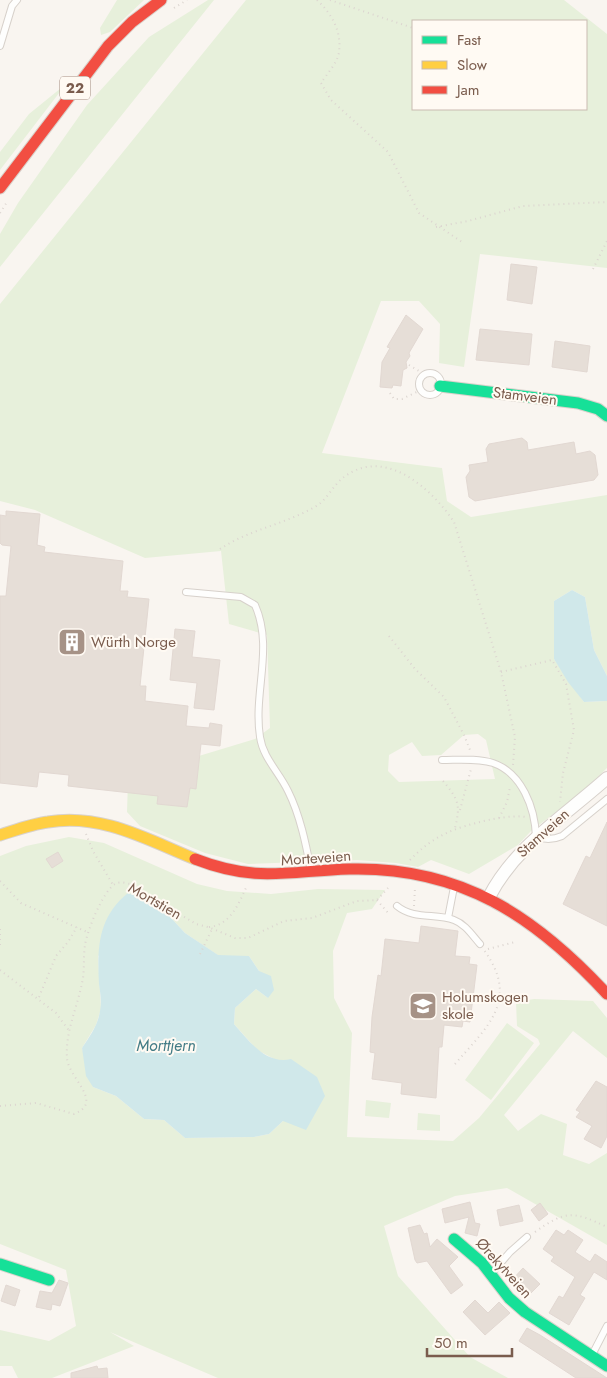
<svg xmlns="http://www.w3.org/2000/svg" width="607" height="1378" font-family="Jost,sans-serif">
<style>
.green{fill:#e7f0db;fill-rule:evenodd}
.water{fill:#d0e8ea}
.building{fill:#e6ded7;stroke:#e2d8d2}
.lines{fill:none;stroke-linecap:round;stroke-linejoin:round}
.lane-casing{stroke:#d7d1cb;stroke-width:8}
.street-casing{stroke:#d7d1cb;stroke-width:14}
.fast-casing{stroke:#d9d2cb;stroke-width:13}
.slow-casing{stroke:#d9d2cb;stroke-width:13}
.jam-casing{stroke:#d9d2cb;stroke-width:13}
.path{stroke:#dcd5d0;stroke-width:2;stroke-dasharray:1 4;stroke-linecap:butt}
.lane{stroke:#fefefd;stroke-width:6}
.street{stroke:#fefefd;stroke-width:12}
.fast{stroke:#16e098;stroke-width:11}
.slow{stroke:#ffcf43;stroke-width:11}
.jam{stroke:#f24e42;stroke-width:11}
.labels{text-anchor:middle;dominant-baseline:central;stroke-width:4;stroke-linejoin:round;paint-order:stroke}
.shield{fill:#fffaf3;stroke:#a28b7f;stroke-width:1}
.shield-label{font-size:14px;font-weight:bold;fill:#7a5c4d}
.street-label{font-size:15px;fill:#7a5c4d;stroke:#fffaf3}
.poi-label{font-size:15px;fill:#7a5c4d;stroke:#fffaf3;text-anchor:start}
.water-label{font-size:16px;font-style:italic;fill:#437c86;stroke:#fffaf3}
</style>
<rect width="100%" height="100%" fill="#f9f5f0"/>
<!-- green -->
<path class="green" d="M117,0H144L110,32L101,35L100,28Z
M208,0H214L0,267V234L18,203L87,105L149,37Z
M246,0H564L607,34V268L480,254L464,367L439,363L440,324L419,301H381L322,453L442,468L447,501L471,517L607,495V676L594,650L585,597L572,590L554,601V659L584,702L607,701V768L581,793L531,831L518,845L469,874L431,860L418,867L396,863L357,860L248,864L205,853L140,826L127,812L128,781L136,775L255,739L270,728L267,635L229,624L221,551L145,558L35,510L0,501V304ZM413,21H586V109H413ZM478,734L486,740L495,779L399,782L388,771L389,755L412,742L422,756L441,755L464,735Z
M66,84L0,170V152L29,114Z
M69,837L104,843L197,884L227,891L271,894L318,889L385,890L372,909L347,913L333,951L334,998L352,1033L347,1137L453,1141L479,1118L540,1044L538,1039L517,1026L516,1002L534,999L593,1001L607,1018V1058L573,1031L504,1115L518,1131L541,1114L567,1124L563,1155L589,1164L607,1153V1245L507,1188L455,1196L384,1226L398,1276L470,1357L508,1378H218L110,1332L134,1346L52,1378H18L12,1366H0V1330L49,1341L76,1326L66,1270L0,1244V856L26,846ZM160,906L185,933L219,956H249L259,971L268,998L256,989L235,1008L234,1024L257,1050L280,1062L283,1121L269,1134L254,1137L185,1138L164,1120L144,1119L116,1096L93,1087L82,1048L96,1025L101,1009L98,956Z
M507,1023L534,1043L491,1100L465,1080Z
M366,1100L391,1103L389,1118L365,1116Z
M418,1113L440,1115V1131L417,1130Z"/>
<!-- water -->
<path class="water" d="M572,590L585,597L594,650L607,676V701L584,702L568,682L554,659V601Z
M128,893L160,906L185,933L218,955L249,956L259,971L271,976L274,990L268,998L256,989L235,1008L234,1024C249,1041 266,1065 291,1059L317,1077L325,1096L306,1130L283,1121L269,1134L254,1137L185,1138L164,1120L144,1119L116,1096L93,1087L86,1076L82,1048C90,1036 98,1025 100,1011C102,1002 100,992 99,984C97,948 98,917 128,893Z"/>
<!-- building -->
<path class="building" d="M511,264L537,267L532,304L507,300Z
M406,315L423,329L409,353L410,356L406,362L407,368L403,370L401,386L393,385L392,388L380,387L382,362L390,348L387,347Z
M480,329L532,334L529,365L476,360Z
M555,341L590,346L587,372L552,367Z
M522,438L527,442L528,450L574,442L576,454L590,451L595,455L598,475L594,480L475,501L469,497L466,477L470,471L469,465L488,462L486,449L489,444Z
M6,511L40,514L37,545L45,547L44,552L123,561L120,591H128L127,597L149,599L140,686H146L145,701L188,706L186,726L209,728L210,723L222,725L220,746L201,744L196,789L190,788L187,807L157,804L158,796L68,786L69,775L39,772L37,787L0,783V596H6L11,546L2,545L0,543V515L6,516Z
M175,629L195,631L192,657L220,660L214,710L194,708L197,683L170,680Z
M607,822V926L563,904L586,856L590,858Z
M58,852L63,861L52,868L46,859Z
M421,926L458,931L455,956L470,957L469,964L477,965L470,1022L463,1021L462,1027L444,1025L442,1047H439L436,1098L401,1094L402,1083L372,1079L375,1053L370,1052L372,1017L378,975L381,976L385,939L419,943Z
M596,1081L607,1087V1136L601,1148L584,1139L592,1126L576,1117L580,1112L576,1110Z
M470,1202L475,1223L480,1224L477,1236L465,1233L469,1217L445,1223L442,1209Z
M540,1203L548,1214L539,1221L531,1210Z
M519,1205L523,1221L500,1226L497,1210Z
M420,1225L424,1234L427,1233L430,1247L437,1239L458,1257L449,1266L463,1285L451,1294L427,1261L417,1263L415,1260L408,1228Z
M556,1230L564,1235L568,1230L583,1240L575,1252L590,1262L595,1254L607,1262V1280L594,1272L580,1295L585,1298L569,1325L549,1313L559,1296L563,1298L575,1277L551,1261L554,1257L543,1249Z
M523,1268L540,1284L529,1295L512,1280Z
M59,1280L68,1283L60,1306L52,1304L51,1310L36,1307L40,1291L52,1293Z
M6,1285L20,1290L15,1306L1,1301Z
M475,1300L488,1313L499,1302L510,1313L485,1335L463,1312Z
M527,1328L540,1335L607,1378H576L519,1341Z
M97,1366L98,1369L107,1368L108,1378H71V1373Z"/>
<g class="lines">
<defs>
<path id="lane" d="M0,46L12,6L17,0
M419 384a11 11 0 1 1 22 0a11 11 0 1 1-22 0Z
M186,592L241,597L255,605C274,648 253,692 260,737C263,758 279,772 288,791C300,815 306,844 311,871
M442,760C458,760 477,758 493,763C522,773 535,808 536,837C546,840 553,840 562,836L607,799
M397,906C414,920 436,913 454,920C465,924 472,935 480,944
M448,918L454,887
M492,1273L510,1252L527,1237
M592,1355L607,1326"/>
<path id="street" d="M489,897C516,845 565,816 607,778"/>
<path id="fast" d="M440,386L578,403L598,409L607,416
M454,1239L482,1263L509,1298L525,1312L607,1366
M0,1264L49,1280"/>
<path id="slow" d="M0,835C16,830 32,824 48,822C102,813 148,840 195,859"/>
<path id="jam" d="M0,188L108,46L132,22L161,0
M195,859C257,883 287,871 349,869C460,866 535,916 607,994"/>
</defs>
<!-- lane casing -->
<use href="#lane" class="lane-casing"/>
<!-- street casing -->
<use href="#street" class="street-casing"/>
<!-- fast casing -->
<use href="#fast" class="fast-casing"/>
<!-- slow casing -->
<use href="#slow" class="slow-casing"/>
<!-- jam casing -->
<use href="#jam" class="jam-casing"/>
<!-- path -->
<path class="path" d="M317,0C331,13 342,31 339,52C338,62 327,74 321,83L331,100L388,152L419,213L462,242
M330,0L413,28
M174,8L187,0
M0,213L7,202
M436,227L468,221L523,206L607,202
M593,269L607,241
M409,365L424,374
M390,393L394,399H402L421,390
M220,549C250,529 287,524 318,505C328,498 334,484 344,477C385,446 432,489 454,522L501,672L515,737L513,765
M389,636L415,669L444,697L464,735L470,750
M501,672L552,660L566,684L574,730L563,773L560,802
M443,781C458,799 461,804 455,828
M460,810L471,769
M499,818L507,802L510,787
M86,834L93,851L113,885
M410,860C434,835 454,828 488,820C500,818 513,815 526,817
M0,881L21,903L87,932
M377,900L389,914
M414,906L415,888
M209,927C230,925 238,905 246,888
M0,929V948
M488,949L515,942
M200,954L212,929
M0,970L56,1013L70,1032
M39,997L56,956L68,942L77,927
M455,1064C488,1026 520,1000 484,950
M0,1106L36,1103L74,1114C105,1102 68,1078 67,1058C65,1033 77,1008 82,983C85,971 83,958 85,945C87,931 103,891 115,884C120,881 125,883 130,884L196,924L208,927L235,938H248L284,921L312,918L357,901L377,900L388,888
M535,1232C566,1210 573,1211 607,1227"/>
<!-- lane -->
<use href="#lane" class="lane"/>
<!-- street -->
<use href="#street" class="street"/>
<!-- fast -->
<use href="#fast" class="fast"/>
<!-- slow -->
<use href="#slow" class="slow"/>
<!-- jam -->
<use href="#jam" class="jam"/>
</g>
<!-- icons -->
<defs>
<symbol id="building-square" viewBox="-11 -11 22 22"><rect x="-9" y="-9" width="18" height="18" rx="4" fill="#a69286" stroke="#fffaf3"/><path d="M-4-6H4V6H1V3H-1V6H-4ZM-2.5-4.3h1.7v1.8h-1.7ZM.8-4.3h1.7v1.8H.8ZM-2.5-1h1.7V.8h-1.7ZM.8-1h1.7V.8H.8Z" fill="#fff"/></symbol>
<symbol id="school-square" viewBox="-11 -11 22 22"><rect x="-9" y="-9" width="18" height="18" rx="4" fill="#a69286" stroke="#fffaf3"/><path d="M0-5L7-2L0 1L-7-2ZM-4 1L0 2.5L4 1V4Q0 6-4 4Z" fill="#fff"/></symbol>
</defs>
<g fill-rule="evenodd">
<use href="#building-square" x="56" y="626" width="32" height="32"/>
<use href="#school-square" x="407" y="990" width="32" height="32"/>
</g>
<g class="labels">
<!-- shield labels -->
<rect class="shield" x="60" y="76.5" width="30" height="23" rx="4"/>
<g class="shield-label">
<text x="75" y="88">22</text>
</g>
<!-- street labels -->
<g class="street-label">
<text transform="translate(525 396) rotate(7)">Stamveien</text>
<text transform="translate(543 833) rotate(-42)">Stamveien</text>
<text transform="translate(316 858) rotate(-4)">Morteveien</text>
<text transform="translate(155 901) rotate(30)">Mortstien</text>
<text transform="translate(504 1268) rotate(48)">Ørekytveien</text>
</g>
<!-- poi labels -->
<g class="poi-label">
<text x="91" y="642">Würth Norge</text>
<text x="442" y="997">Holumskogen<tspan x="442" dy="17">skole</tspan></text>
</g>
<!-- water labels -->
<g class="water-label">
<text x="166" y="1045">Morttjern</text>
</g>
</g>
<!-- legend -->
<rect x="412" y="20" width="175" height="90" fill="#fffaf3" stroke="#cabbb1"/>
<rect x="422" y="36" width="25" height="8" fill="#16e098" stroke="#cabbb1"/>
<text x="457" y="45" font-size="15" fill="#7a5c4d">Fast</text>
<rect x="422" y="61" width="25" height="8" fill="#ffcf43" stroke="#cabbb1"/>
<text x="457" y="70" font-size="15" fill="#7a5c4d">Slow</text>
<rect x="422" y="86" width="25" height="8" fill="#f24e42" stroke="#cabbb1"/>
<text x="457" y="95" font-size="15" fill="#7a5c4d">Jam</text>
<!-- scale -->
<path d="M427 1348v8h85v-8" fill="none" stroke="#7a5c4d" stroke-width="2.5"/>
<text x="434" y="1348" font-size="15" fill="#7a5c4d" stroke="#fffaf3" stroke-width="4" paint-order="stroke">50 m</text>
</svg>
